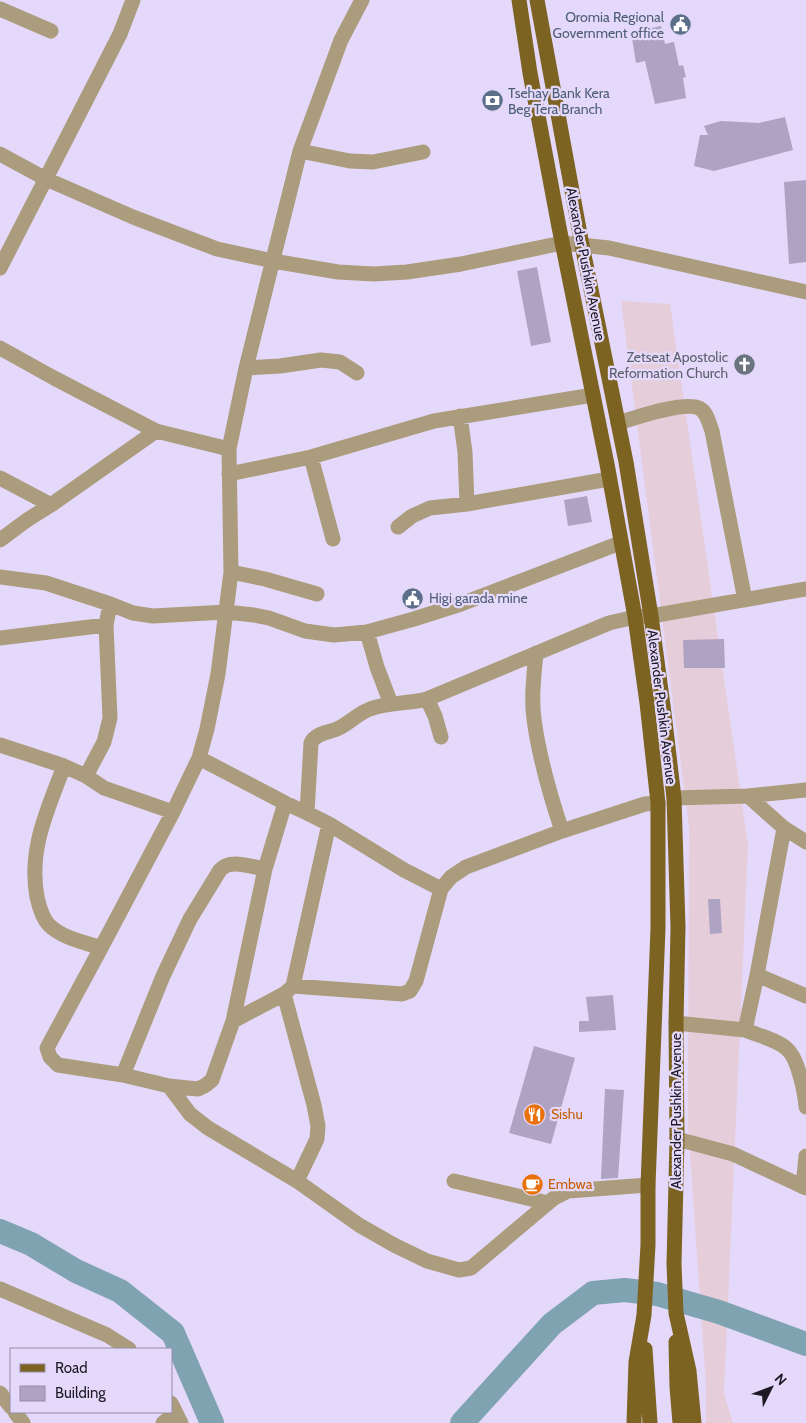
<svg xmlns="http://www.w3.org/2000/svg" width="806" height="1423" font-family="Cabin,sans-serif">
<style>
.commercial{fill:#e5ceda}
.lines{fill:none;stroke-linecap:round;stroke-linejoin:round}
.river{stroke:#7fa3b0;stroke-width:24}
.building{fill:#aea3c3}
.minor{stroke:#ab9c7d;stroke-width:15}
.major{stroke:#7d6322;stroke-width:15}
.labels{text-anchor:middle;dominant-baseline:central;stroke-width:4.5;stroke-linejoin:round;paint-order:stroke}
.service-label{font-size:14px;fill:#4e5e75;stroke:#e5d9fb;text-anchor:start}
.street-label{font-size:14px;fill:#1d1925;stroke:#e5d9fb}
.worship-label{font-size:14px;fill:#5b616d;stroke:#e5d9fb;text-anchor:end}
.food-label{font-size:14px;fill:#c56008;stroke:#e5d9fb;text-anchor:start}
</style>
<rect width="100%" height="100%" fill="#e5d9fb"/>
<!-- commercial -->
<path class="commercial" d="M621,301L670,304L748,845L724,1393L733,1423H706V1386L688,1125L689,826Z"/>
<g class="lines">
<!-- river -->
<path class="river" d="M0,1231L31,1244L76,1271L120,1291L173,1333L212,1423
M462,1423L552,1324L593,1293L625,1290L657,1294L719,1312L806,1344"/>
</g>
<!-- building -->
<path class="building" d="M661,26L665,44L674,42L679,66L683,65L686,77L683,78L686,98L655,104L645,61L636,63L631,32Z
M785,117L793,150L714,171L694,166L700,135H708L704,126L721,121L759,123Z
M806,180V262L789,264L784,182Z
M537,267L551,342L531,346L517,271Z
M587,496L592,522L568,526L564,500Z
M724,639L725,668H684L683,640Z
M708,899H720L722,933L710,934Z
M613,995L616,1030L579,1032V1021H589L586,997Z
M534,1046L575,1058L551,1144L509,1133Z
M605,1089L624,1090L618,1178L601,1179Z"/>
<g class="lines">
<!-- minor -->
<path class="minor" d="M0,9L51,31
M300,151L350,161L373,162L423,152
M0,154L46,179L133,217L217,249L273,261L338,272L374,274L407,272L461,264L562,243L609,248L806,292
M0,268L120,34L133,0
M0,348L54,378L156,431L229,449L231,572L218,674L207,729L199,758L173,812L101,948L47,1048L50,1057L58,1065L123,1075
M246,368L280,366L321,360L340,362L357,373
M460,416L465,452L467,504
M618,423C635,418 683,401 699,408C707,412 709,423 712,431L745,600
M229,449L246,368L300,151L341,40L362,0
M311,457L333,539
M229,474L311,457L434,421L593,395
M0,478L51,505
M398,527L412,516L430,508L467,504L609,479
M0,540L27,520L51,505L156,431
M231,572L265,579L317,594
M0,577L46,583L110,604L133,613L153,616L226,612L254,615L269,618L305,631L334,635L367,632L414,619L461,604L620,543
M367,632L377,667L391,704
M0,638L106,625
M536,653C534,675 531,697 534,719C539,757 550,795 562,831
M427,699L435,716L441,737
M0,745L64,766L86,776L104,788L173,812
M199,758L285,803L307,813L329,824L404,870L441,889L451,877L466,867L562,831L645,804L658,803
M64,766C48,809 28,849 37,897C39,906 42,918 49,925C62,938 84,942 101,948
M86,776L104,742L110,718L106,625L110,604
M748,796L806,790
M674,798L748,796L784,828L806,842
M307,813L311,743C315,733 328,733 337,729C349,724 358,713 370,709C388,702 408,704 427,699L609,623L635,617L651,616L806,589
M784,828L757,975L806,996
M265,869C251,867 230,858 220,870L190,919L163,976L123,1075L169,1086L198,1089L206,1085L212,1080L233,1021L265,869L285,803
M757,975L745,1030C757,1035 778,1040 787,1049C798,1058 805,1093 806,1107
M293,986L402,994L410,991L416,981L441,889
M284,994L314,1105L318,1126L317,1139L297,1181
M233,1021L284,994L293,986L329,824
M676,1023L745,1030
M169,1086L190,1114L208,1128L297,1181L359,1225L394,1245L427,1261L459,1270L471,1268L554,1198L568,1191L648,1185
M677,1139L733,1154L806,1188
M454,1181L548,1203
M803,1187L806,1156
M0,1289L107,1335L129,1349
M0,1393L11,1407
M171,1403L181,1423
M15,1412L23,1423
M163,1423L176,1413"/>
<!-- major -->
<path class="major" d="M519,0L530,73L559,227L607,464L635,617L647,703L658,803V928L648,1185V1245L644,1315L636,1362L634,1423
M537,0L582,245L626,462L651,616L664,713L674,798L678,927L676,1023L677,1139L674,1264L676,1313L689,1371L694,1423
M676,1342L677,1387L680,1423
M645,1349L650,1423"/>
</g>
<!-- icons -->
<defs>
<symbol id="civic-disc" viewBox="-11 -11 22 22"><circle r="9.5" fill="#5c6f8a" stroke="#e5d9fb"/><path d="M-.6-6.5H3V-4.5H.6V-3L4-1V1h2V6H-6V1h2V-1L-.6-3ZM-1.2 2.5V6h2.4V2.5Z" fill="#fff"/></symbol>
<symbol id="bank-disc" viewBox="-11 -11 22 22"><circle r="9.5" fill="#5c6f8a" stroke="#e5d9fb"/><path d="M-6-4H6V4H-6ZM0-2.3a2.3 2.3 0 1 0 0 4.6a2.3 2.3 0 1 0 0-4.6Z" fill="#fff"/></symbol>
<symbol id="church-disc" viewBox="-11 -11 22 22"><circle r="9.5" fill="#6b7280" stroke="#e5d9fb"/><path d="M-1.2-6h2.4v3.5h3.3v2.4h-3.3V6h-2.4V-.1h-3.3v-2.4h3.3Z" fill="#fff"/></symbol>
<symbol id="restaurant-disc" viewBox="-11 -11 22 22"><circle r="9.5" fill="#e8710a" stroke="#e5d9fb"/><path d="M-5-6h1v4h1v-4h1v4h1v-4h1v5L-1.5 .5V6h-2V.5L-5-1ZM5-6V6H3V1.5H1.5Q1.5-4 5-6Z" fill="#fff"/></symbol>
<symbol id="cafe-disc" viewBox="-11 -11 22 22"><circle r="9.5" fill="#e8710a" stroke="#e5d9fb"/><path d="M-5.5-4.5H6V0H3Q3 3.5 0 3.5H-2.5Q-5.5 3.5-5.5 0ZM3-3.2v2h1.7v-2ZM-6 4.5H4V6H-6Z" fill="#fff"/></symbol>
</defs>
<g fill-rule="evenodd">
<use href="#civic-disc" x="668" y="12" width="25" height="25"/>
<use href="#bank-disc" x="480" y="88" width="25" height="25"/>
<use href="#church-disc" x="732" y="352" width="25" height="25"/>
<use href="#civic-disc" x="400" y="586" width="25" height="25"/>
<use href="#restaurant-disc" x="522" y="1102" width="25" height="25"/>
<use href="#cafe-disc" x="520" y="1172" width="25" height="25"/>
</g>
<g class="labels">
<!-- service labels -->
<g class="service-label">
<text x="664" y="17" text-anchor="end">Oromia Regional<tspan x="664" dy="16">Government office</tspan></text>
<text x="508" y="93">Tsehay Bank Kera<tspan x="508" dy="16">Beg Tera Branch</tspan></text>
<text x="429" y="598">Higi garada mine</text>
</g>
<!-- street labels -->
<g class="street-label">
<text transform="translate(586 264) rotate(79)">Alexander Pushkin Avenue</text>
<text transform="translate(662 707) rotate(83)">Alexander Pushkin Avenue</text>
<text transform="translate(676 1111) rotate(-90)">Alexander Pushkin Avenue</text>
</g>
<!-- worship labels -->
<g class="worship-label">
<text x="728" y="357">Zetseat Apostolic<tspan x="728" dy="16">Reformation Church</tspan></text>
</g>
<!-- food labels -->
<g class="food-label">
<text x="551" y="1114">Sishu</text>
<text x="548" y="1184">Embwa</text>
</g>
</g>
<!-- legend -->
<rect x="10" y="1348" width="162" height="65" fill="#e5d9fb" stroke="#958ca5"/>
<rect x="20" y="1364" width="25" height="8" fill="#7d6322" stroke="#958ca5"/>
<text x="55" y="1373" font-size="15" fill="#1d1925">Road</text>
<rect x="20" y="1386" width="25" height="15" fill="#aea3c3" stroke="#958ca5"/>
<text x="55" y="1398" font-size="15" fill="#1d1925">Building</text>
<!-- north arrow -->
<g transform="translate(771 1388) rotate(48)" stroke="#e5d9fb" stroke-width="4" paint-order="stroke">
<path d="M0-4L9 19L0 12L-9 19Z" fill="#1d1925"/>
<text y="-8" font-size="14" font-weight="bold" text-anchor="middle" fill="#1d1925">N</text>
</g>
</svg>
